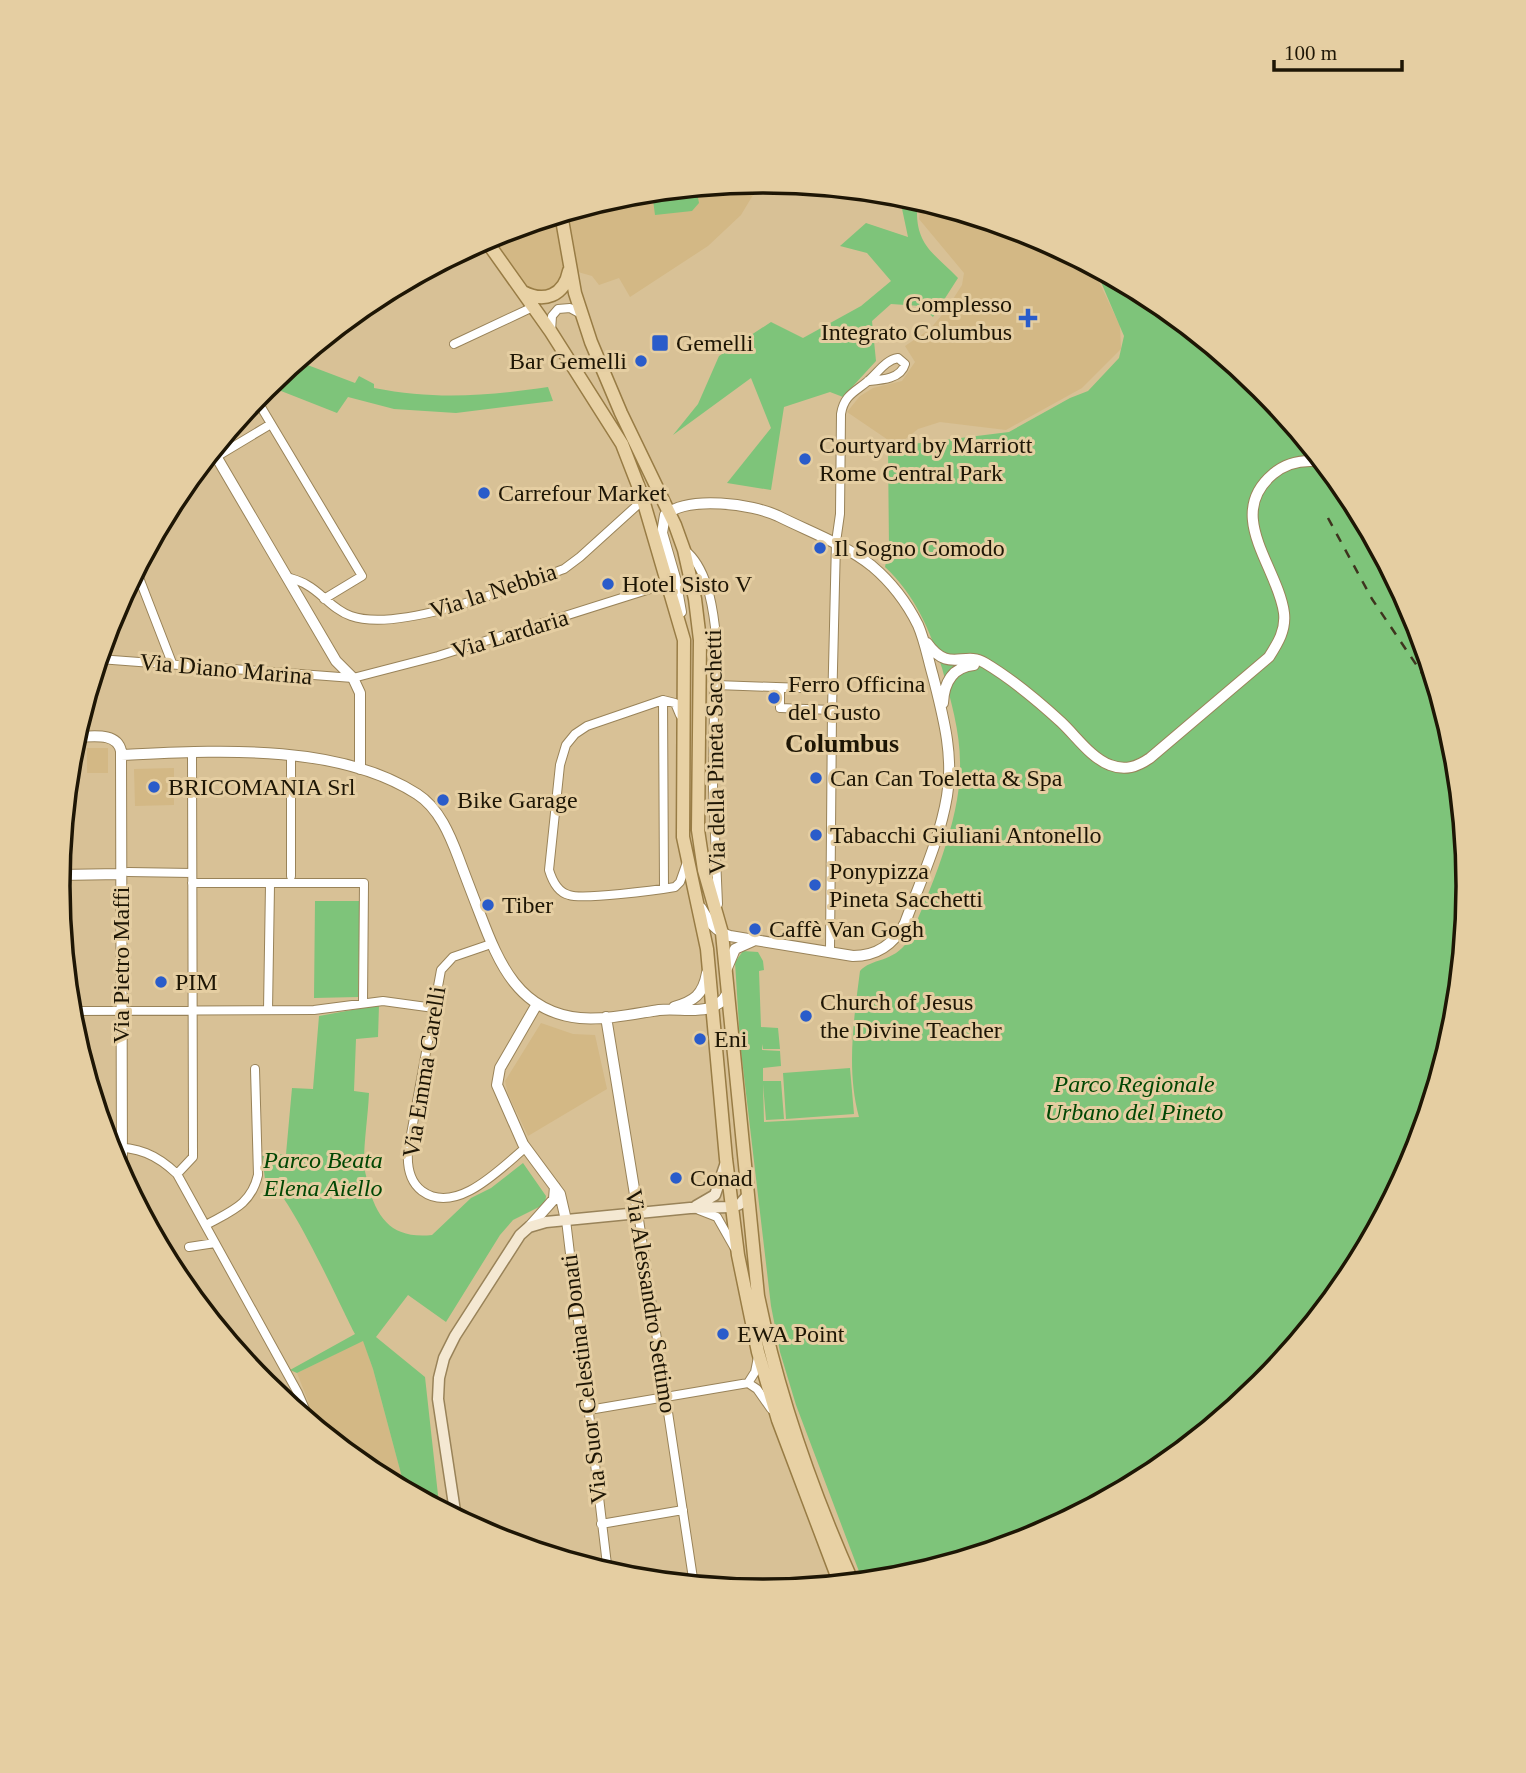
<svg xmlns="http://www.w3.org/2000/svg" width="1526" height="1773" font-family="Georgia,serif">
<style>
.built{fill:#d3b885}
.green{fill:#7ec47a}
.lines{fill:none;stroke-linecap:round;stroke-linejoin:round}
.minor-casing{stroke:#998359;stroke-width:10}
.tertiary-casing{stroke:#998359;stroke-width:12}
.secondary-casing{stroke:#998359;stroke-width:13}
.primary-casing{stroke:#987c45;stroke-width:15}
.minor{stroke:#fff;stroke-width:8}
.tertiary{stroke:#fff;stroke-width:10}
.secondary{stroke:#f4e8d2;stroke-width:10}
.primary{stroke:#e8d1a4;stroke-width:12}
.rail{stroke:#3e341e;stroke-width:2.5;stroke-dasharray:9 9;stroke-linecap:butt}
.poi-dot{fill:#2a5cca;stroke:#e5cea2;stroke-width:2.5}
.labels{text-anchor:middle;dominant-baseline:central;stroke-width:6;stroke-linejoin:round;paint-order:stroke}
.poi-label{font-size:24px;fill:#1e1605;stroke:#e5cea2;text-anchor:start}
.street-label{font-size:24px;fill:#1e1605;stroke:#e5cea2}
.park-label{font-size:24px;font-style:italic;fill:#014704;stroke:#e5cea2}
.neighbourhood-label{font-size:26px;font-weight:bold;fill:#1e1605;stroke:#e5cea2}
.rim{fill:none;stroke:#1e1605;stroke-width:3.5}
</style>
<rect width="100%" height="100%" fill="#d8c196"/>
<!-- built -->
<path class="built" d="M759,182V185L741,215L708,246L630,297L619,278L599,285L592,276L578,272L568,212L626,195Z
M921,201L1033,235L1092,267L1120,326L1121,349L1082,388L1006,430L940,422L918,429L897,446L847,412L860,396L873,388L902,381L915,362L905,346L930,329L946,310L962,285L964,273L919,219Z
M556,216L565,274L554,289L544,293L533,292L524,285L489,237Z
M87,748H108V773H87Z
M174,768V805L135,806L134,769Z
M541,1023L573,1034L595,1035L607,1089L528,1136L508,1094L505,1081Z
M363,1340L373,1369L404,1485L402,1490L371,1473L314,1426L308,1401L297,1373Z"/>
<!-- green -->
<path class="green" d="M680,189L681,195L697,193L699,203L692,211L655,215L652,192L665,191L666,196L676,195L673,194L672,190Z
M901,204L917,210C916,246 936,255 958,278L933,317L920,306L891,304L872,321L876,361L843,397L830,392L784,407L771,490L727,483L771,428L751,378L673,435L698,404L719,356L771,322L803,338L861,306L891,281L867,253L840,246L866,223L908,237Z
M1095,268L1155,300L1262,388L1350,495L1415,617L1455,749L1468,887L1455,1024L1414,1157L1349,1279L1261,1385L1154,1473L1033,1538L900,1578L863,1582L796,1405L780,1352L771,1306L740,1042L735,962L743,951L758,952L763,961L764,970L759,971L761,1027L778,1028L780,1049H763L762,1044V1050L780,1051L781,1066L763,1068V1081H781L784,1119L766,1120L763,1084L764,1122L859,1117C846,1070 854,1018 860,971C871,958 893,963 908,941C930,892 960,821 960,768C961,734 951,701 942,668C930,630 915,595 885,567L889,548L888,447L1009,432L1070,398L1088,391L1119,358L1124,336Z
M297,361L355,383L359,376L374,384V388C436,400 486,396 548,387L553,401L456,413L394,409L348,397L337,413L276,389L286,373L284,372Z
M315,901H360L358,997L314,998Z
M379,1005L378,1037L356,1039L354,1091L369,1093C368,1116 364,1140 364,1163C364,1170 367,1178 368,1184C377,1220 393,1239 432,1235L471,1198L491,1188L523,1163L546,1196L545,1204L513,1220L500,1235L446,1322L408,1295L376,1337L425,1377L439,1504L432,1505L402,1490L404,1485L373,1369L363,1341L297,1373L290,1370L355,1334C341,1308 287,1186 265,1179L262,1156L286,1154L292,1088L313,1089L319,1016Z
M850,1068L854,1114L786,1119L783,1073Z"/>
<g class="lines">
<defs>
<path id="minor" d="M351,323L362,308
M551,331L552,316L558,309L570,308L581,314
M454,344L533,307
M261,407L362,576L324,599
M216,457L271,424
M685,550C706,567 712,602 715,627L713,788L718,904
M136,570L172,663
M287,577C293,579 301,581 307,585C322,593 333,610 351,616C400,633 514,587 564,569L580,557L643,500
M99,659L353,678L438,656L666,584
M716,685L833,689
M780,688V708L832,710
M663,700L587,726L575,734L566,745L560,765L549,870C552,880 557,892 569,895C583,900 657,890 675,887L680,882L687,862
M663,700L664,888
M663,700L675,703L680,715
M128,872L192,873
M291,876V755
M192,883H364L363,1002
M491,944L453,957L441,970L408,1151C407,1166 410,1182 422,1191C456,1216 501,1168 525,1148
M830,951L832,710L836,542L840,514L841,414C844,395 855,392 868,381C878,373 885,360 898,358L905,364C901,379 881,380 868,381
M268,1010L270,885
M70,1011L314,1010L383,1001L434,1008
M109,1147C138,1147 156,1154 177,1174L298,1393L305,1409L307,1421
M177,1174L193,1157L192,752
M699,1210L717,1217L734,1247
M638,1213L694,1585
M566,1220L608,1573
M206,1225C231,1211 251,1205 258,1175L255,1069
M189,1247L215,1243
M748,1383L755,1372L758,1357
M589,1410L748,1383L757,1389L771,1409
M601,1524L683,1510"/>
<path id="tertiary" d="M213,451L336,661L353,678L360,693V769
M681,612L675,578L662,533L665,515C689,495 752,504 778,516C810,532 844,544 872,566C891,582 907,603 918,625C925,641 928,659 933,676C943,716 954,755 947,796C940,839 920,882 905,923C894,944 878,956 853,956L730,936C715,931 709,922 701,908
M927,643C949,674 964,650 985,663C1012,679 1038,701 1061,722C1076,736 1091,758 1110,765C1125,771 1137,767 1150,758L1269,657C1278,643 1286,630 1284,613C1278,567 1224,515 1273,474C1287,462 1304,459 1323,462
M943,703C944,683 952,667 974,665
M75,737C90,737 117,731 121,751L122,1175
M121,755C213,751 336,742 417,794C439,808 450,835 459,859C466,878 473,896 480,914C499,964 519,1012 580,1018C606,1020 633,1014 659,1010C682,1007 714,1018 727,994
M59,875L121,874
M727,968L735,949L753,941
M537,1004L500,1068L497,1085L523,1144L560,1194L566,1220
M674,1007C694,1001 703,995 707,973
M606,1017L638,1213
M530,1226L554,1199L555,1187"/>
<path id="secondary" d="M696,1206L715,1195L725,1165
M456,1518L438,1399L439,1378L444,1358L455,1336L520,1235L529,1227L546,1222L690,1208L732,1207L740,1204L747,1196"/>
<path id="primary" d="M561,214L575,293L591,342L621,413L675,525L684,550L695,599L700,640L698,830L704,870L722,933L758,1296C778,1394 812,1491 853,1583
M485,239L551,332L622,444L641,493L684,640L683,837L707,949L726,1159L738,1255L758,1352L778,1420L840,1584
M523,292C544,303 564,296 569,271"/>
</defs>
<!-- minor casing -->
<use href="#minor" class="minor-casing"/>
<!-- tertiary casing -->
<use href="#tertiary" class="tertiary-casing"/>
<!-- secondary casing -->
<use href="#secondary" class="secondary-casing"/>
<!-- primary casing -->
<use href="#primary" class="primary-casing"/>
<!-- minor -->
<use href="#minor" class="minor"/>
<!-- tertiary -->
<use href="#tertiary" class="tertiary"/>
<!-- secondary -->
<use href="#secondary" class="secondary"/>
<!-- primary -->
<use href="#primary" class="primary"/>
<!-- rail -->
<path class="rail" d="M866,192V191
M1328,518L1372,599L1440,700"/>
</g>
<!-- markers -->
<g class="poi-dot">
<path d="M1024.5 307.5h7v7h7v7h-7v7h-7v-7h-7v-7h7z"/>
<rect x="651" y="334" width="18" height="18" rx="3.5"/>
<circle cx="641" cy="361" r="7"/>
<circle cx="805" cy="459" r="7"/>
<circle cx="484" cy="493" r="7"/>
<circle cx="820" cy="548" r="7"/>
<circle cx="608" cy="584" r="7"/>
<circle cx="774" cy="698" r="7"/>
<circle cx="816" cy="778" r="7"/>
<circle cx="154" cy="787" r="7"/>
<circle cx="443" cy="800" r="7"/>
<circle cx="816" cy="835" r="7"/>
<circle cx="815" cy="885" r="7"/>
<circle cx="488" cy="905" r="7"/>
<circle cx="755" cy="929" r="7"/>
<circle cx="161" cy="982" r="7"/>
<circle cx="806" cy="1016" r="7"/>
<circle cx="700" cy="1039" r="7"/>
<circle cx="676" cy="1178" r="7"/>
<circle cx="723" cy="1334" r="7"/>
</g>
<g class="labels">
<!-- poi labels -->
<g class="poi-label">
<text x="1012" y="304" text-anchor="end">Complesso<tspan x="1012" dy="28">Integrato Columbus</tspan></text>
<text x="676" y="343">Gemelli</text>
<text x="627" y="361" text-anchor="end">Bar Gemelli</text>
<text x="819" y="445">Courtyard by Marriott<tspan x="819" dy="28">Rome Central Park</tspan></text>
<text x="498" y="493">Carrefour Market</text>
<text x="834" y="548">Il Sogno Comodo</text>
<text x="622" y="584">Hotel Sisto V</text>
<text x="788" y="684">Ferro Officina<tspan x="788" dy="28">del Gusto</tspan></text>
<text x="830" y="778">Can Can Toeletta &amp; Spa</text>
<text x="168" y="787">BRICOMANIA Srl</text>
<text x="457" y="800">Bike Garage</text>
<text x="830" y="835">Tabacchi Giuliani Antonello</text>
<text x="829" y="871">Ponypizza<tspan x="829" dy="28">Pineta Sacchetti</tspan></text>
<text x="502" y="905">Tiber</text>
<text x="769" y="929">Caffè Van Gogh</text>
<text x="175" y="982">PIM</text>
<text x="820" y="1002">Church of Jesus<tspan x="820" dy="28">the Divine Teacher</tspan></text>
<text x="714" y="1039">Eni</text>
<text x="690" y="1178">Conad</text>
<text x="737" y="1334">EWA Point</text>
</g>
<!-- street labels -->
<g class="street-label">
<text transform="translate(493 591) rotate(-18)">Via la Nebbia</text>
<text transform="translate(510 634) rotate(-17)">Via Lardaria</text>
<text transform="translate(226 669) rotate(5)">Via Diano Marina</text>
<text transform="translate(715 752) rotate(-91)">Via della Pineta Sacchetti</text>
<text transform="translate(121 965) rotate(-90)">Via Pietro Maffi</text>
<text transform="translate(424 1072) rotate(-81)">Via Emma Carelli</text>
<text transform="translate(651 1301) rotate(81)">Via Alessandro Settimo</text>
<text transform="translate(584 1379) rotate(-97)">Via Suor Celestina Donati</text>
</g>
<!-- park labels -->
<g class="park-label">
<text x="1134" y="1084">Parco Regionale<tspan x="1134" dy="28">Urbano del Pineto</tspan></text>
<text x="323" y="1160">Parco Beata<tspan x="323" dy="28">Elena Aiello</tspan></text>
</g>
<!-- neighbourhood labels -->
<g class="neighbourhood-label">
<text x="842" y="743">Columbus</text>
</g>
</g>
<!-- crop -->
<path d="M0 0H1526V1773H0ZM70 886a693 693 0 1 1 1386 0a693 693 0 1 1-1386 0Z" fill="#e5cea2" fill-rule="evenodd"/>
<path class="rim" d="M70 886a693 693 0 1 1 1386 0a693 693 0 1 1-1386 0Z"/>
<!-- scale -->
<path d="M1274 60v10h128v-10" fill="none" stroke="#1e1605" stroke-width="3.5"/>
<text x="1284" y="60" font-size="21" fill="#1e1605" stroke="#e5cea2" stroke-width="5" paint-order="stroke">100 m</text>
</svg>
